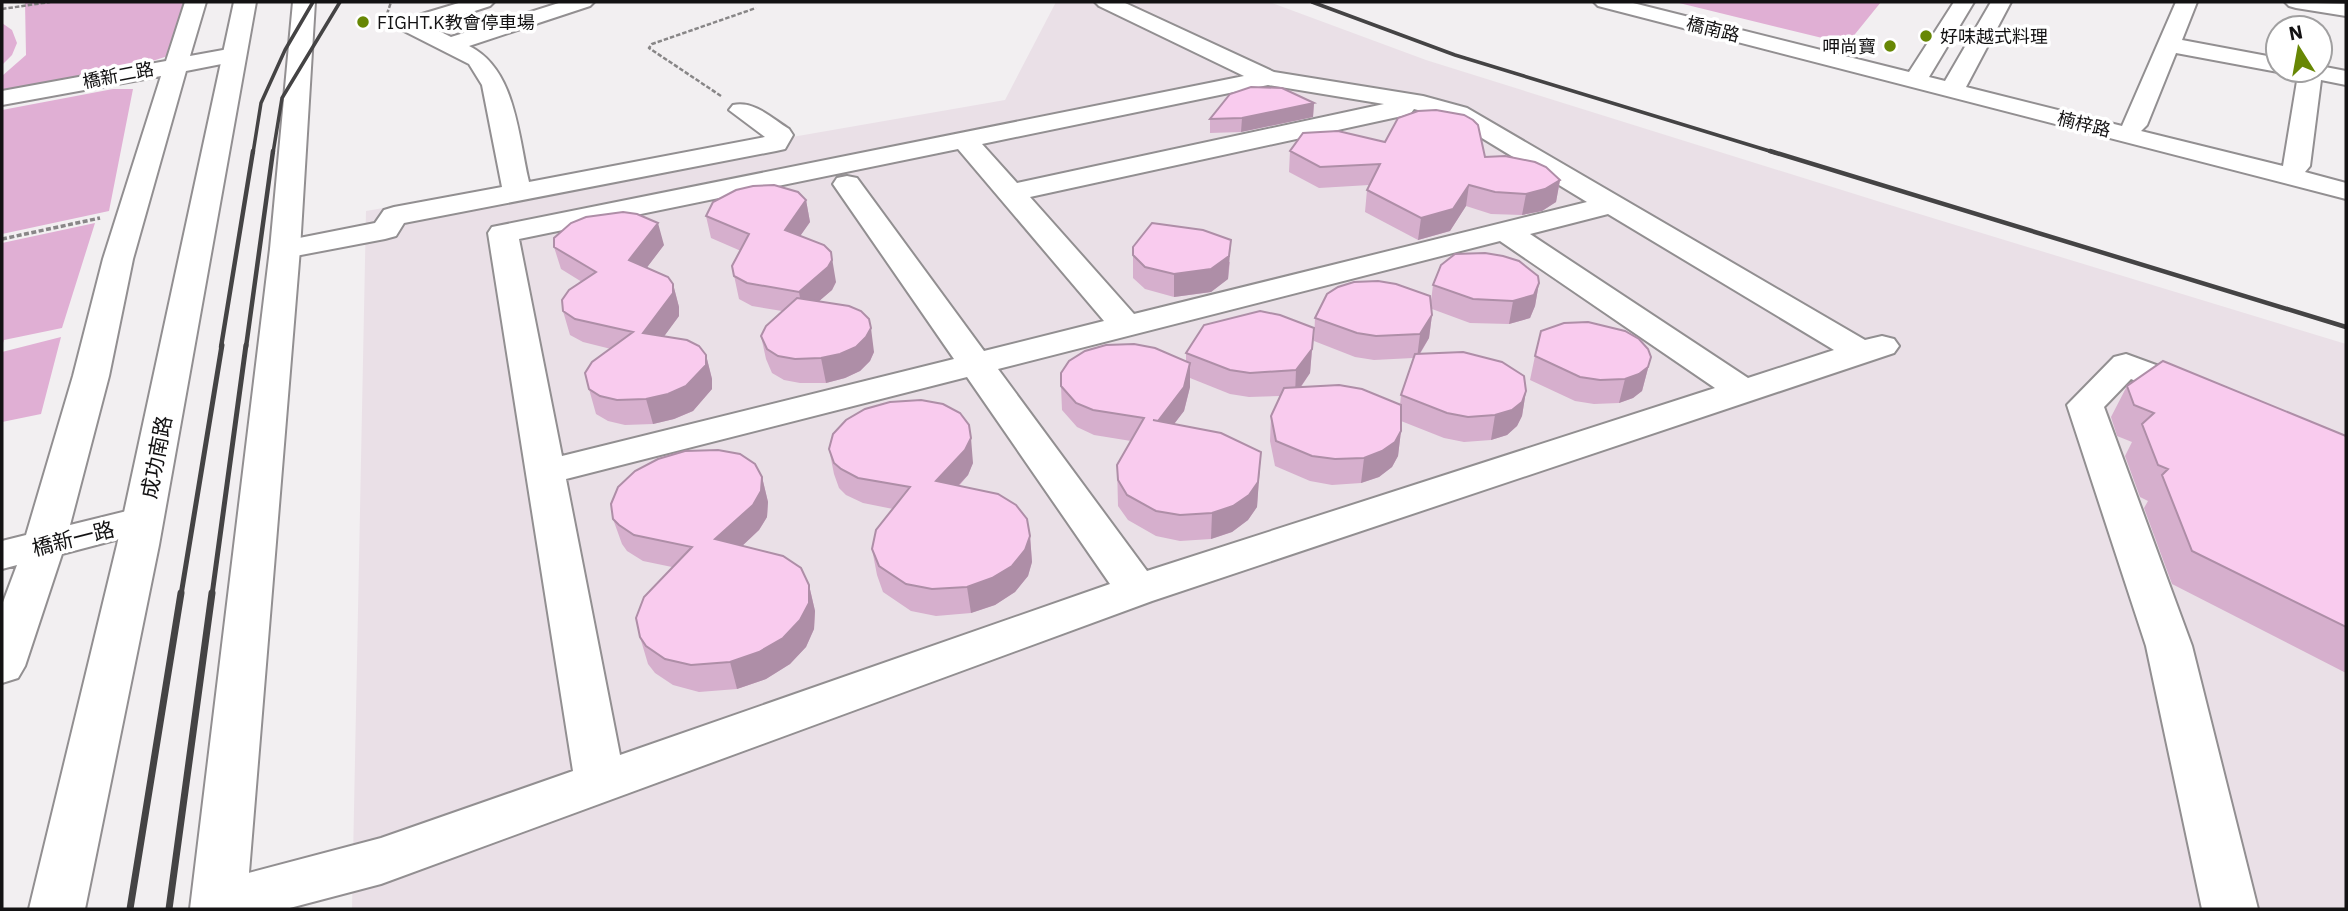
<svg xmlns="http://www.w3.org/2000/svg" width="2348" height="911" font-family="'IBM Plex Sans','Noto Sans TC',sans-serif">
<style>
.built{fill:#eae0e7}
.green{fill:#e0afd4}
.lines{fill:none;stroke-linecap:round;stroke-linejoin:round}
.minor-casing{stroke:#928f91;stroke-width:4}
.major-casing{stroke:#928f91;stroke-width:4}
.path-far1{stroke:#888687;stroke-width:2.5;stroke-dasharray:4.5 2;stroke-linecap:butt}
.path{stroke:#888687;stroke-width:3.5;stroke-dasharray:5 2.5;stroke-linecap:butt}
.minor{fill:#fff;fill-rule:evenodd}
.major{fill:#fff;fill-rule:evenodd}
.rail-far3{stroke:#444344;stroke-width:3.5}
.rail-far2{stroke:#444344;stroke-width:4.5}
.rail-far1{stroke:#444344;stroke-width:5}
.rail{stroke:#444344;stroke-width:7}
.wall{fill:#d6afcd}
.shaded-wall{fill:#ae8ea7}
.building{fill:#f9cbee;stroke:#ae8ea7;stroke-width:2}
.poi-dot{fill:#678704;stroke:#fff;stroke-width:2.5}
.labels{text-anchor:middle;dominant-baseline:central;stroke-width:7;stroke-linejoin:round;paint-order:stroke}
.far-poi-label{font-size:18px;fill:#131213;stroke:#fff;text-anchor:start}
.far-street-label{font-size:18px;fill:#131213;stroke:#fff}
.street-label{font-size:21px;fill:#131213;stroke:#fff}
</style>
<rect width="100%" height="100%" fill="#f2eff1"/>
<!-- built -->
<path class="built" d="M1056,2H1269L1426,60L1890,205L2346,344V909H352L366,211L1005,100Z"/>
<!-- green -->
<path class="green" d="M25,2H187L171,55L143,64L2,92V76L26,55Z
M1675,2H1881L1847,44Z
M2,23L12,30L17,43L12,55L2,65Z
M113,89H133L109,211L2,234V110Z
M95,223L62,328L4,340L2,346V243Z
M61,337L41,414L2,422V352Z"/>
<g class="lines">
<defs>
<path id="minor" d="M185,2H206L190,56L234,48L242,50L246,55L242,60L186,71L133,259L109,376L70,525L143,507L157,511L163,520L157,529L62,554L25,666L18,678L2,683V605L17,565L2,569V541L26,535L73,376L103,259L161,76L2,105V91L166,61Z
M462,2H494L490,6L429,26L451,37L562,2H594L590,6L469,46C516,69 518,136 529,182L765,137L729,110L733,105C754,100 773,119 789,129L793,135L785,149L776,151L404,223L396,236L385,239L285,258L274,255L270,249L274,243L375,223L384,210L394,207L502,187L482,85L469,64L402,30L399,25L402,20Z
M1095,2H1123L1274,72L1423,96L1467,108L1865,340L1882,336L1894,339L1899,346L1894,353L1152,601L381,884L286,909H194L191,903L199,886L381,838L573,771L488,233L492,227L1244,76L1099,6ZM1268,85L1384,104L1017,183L982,144ZM1414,109L1449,118L1587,202L1134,314L1030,197L1402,116L1411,113ZM958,149L1104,321L984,351L857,178L847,176L837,178L833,184L954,359L562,456L519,239ZM1608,214L1834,350L1748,378L1530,234ZM1500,241L1715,388L1147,571L998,369ZM967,377L1110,584L620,755L566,479Z
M1594,2H1629L1909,72L1954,2H1974L1929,77L1945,81L1991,2H2011L1966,87L2122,126L2176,2H2197L2182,40L2278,58V70H2286L2278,72L2176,53L2147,125L2141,131L2283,166L2298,75L2294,70H2320V66L2346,71V85L2321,80L2310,166L2305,172L2346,183V199L1598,6Z
M2285,2L2346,4V16L2296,8L2289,6Z
M2126,354L2208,384L2213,392L2208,400L2195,403L2182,400L2131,379L2104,407L2192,646L2258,909H2202L2146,646L2067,405L2114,357Z"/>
<path id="major" d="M234,2H256L159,545L85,909H29L117,545Z
M293,2H315L300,249L246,909H190L270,249Z"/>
</defs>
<!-- minor casing -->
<use href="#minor" class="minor-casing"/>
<!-- major casing -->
<use href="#major" class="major-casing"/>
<!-- path-far1 -->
<path class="path-far1" d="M2,9L50,2
M387,14L391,2
M721,96L649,48L652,44L756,8"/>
<!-- path -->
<path class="path" d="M2,239L100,218"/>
<!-- minor -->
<use href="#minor" class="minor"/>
<!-- major -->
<use href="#major" class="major"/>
<!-- rail-far3 -->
<path class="rail-far3" d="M1312,2L1455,55L1776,153
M253,153L261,103L285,50L313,2
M273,153L282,98L340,2"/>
<!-- rail-far2 -->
<path class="rail-far2" d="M1770,151L2346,327
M221,347L253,151
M246,347L273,151"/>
<!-- rail-far1 -->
<path class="rail-far1" d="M181,595L222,345
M212,595L246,345"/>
<!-- rail -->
<path class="rail" d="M130,909L181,593
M169,909L212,593"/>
</g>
<!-- wall -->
<path class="wall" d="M1314,103L1313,117L1241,132L1210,133V119Z
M1385,142L1485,157L1560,180L1556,202L1542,211L1522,215L1491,214L1466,206L1450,231L1418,240L1365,212L1367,190L1369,185L1319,188L1289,172L1290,151Z
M806,200L810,222L800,236L836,282L832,290L819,301L874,352L870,361L860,371L845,378L826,383H800L784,380L772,373L766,359L761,336L782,311L752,306L739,299L732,266L741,251L711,238L706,216Z
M664,245L647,267L673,284L679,307V316L664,336L706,355L712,379V389L693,411L674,419L653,424L625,425L608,421L596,414L589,389L611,349L583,342L570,335L563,311L582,282L561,269L554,247Z
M1133,247L1230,262L1228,279L1211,292L1174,297L1145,289L1133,278Z
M1539,283L1535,306L1530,318L1509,324L1470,323L1432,309V315L1429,338L1420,354L1526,391L1522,416L1517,426L1507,435L1491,440L1464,442L1444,438L1401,421V431L1398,456L1392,467L1379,477L1361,483L1332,485L1310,481L1275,466L1270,441L1271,416L1280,396L1249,397L1230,394L1190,378V387L1184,411L1174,424L1259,477L1257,507L1248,520L1232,532L1211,539L1180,541L1156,536L1128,520L1118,506L1117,465L1131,441L1094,435L1077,427L1062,410L1061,386L1186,362V353L1314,328L1310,373L1301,387L1400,405L1401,395L1413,358L1374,360L1355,357L1314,341L1315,318L1431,301L1433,285Z
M1535,356L1651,357L1642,391L1633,398L1619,403L1594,404L1575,401L1530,380Z
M2127,386L2346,436V673L2172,584L2144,508L2148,501L2140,497L2125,456L2132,442L2117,436L2111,417Z
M829,449L973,463L968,475L959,486L1030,536L1032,562L1028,576L1015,592L995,605L971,613L936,616L911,611L883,592L877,575L872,549L893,509L863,503L846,495L839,488L834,474Z
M762,477L768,502L767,517L759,530L742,546L809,585L815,611L814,629L806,647L790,664L766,679L737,689L699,692L673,685L655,673L648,664L640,637L672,567L643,561L627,551L622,544L613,519Z"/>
<!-- shaded-wall -->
<path class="shaded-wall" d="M1314,103L1313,117L1241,132L1242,118Z
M1560,180L1556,202L1542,211L1522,215L1526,194Z
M1469,185L1466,206L1450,231L1418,240L1421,218Z
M806,200L810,222L789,252L785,230Z
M658,223L664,245L636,282L629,260Z
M1231,240L1228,279L1211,292L1174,297V274Z
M831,252L836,282L832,290L803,315L799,292Z
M1539,283L1535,306L1530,318L1509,324L1513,301Z
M673,284L679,307V316L649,357L643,333Z
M1432,315L1429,338L1417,358L1420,334Z
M871,328L874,352L870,361L860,371L845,378L826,383L821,358Z
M1312,349L1310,373L1295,395L1296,370Z
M706,355L712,379V389L693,411L674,419L653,424L646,399Z
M1651,357L1642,391L1633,398L1619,403L1625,379Z
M1190,363V387L1184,411L1158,445V421Z
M1526,391L1522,416L1517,426L1507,435L1491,440L1495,415Z
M1401,431L1398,456L1392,467L1379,477L1361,483L1364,458Z
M971,438L973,463L968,475L939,506L936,481Z
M1261,452L1257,507L1248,520L1232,532L1211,539L1212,513Z
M762,477L768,502L767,517L759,530L722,565L715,539Z
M1030,536L1032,562L1028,576L1015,592L995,605L971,613L967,587Z
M809,585L815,611L814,629L806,647L790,664L766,679L737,689L730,662Z"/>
<!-- building -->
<path class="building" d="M1251,87L1282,88L1314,103L1242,118L1210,119L1230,94Z
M1436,110L1464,115L1473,120L1478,125L1485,157L1505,156L1535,162L1546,167L1560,180L1545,189L1526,194L1495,192L1469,185L1453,209L1421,218L1367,190L1380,164L1320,167L1290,151L1303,133L1338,131L1385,142L1398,118L1418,111Z
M774,185L798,192L806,200L785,230L824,245L831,252L832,260L828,267L799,292L747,283L734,276L732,266L749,234L706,216L713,202L736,190L753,186Z
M623,212L637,214L658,223L629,260L668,277L673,284V293L643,333L687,340L699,346L706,355V365L686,386L668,394L646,399L617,400L600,396L589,389L585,373L592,362L633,332L575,319L563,311L562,300L569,290L596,272L554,247V238L571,223L586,217Z
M1152,223L1203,230L1231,240L1229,256L1211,269L1174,274L1145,267L1133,255V247Z
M1485,253L1503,256L1519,261L1538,276L1539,283L1534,295L1513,301L1473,299L1433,285L1441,265L1455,254Z
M1378,281L1396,284L1430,296L1432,315L1420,334L1376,336L1357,333L1315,318L1327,294L1338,287L1354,282Z
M797,298L849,306L861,311L869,319L871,328L866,337L856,347L840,354L821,358L795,359L778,356L767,349L761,336L766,326Z
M1260,311L1280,315L1314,328L1312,349L1296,370L1250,373L1230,370L1186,353L1204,325Z
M1588,322L1625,331L1639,339L1648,349L1651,357L1648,367L1639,374L1625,379L1600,380L1580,377L1535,356L1541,331L1564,323Z
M1134,344L1155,348L1190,363L1184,387L1158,421L1153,420L1221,433L1261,452L1258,482L1249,495L1233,506L1212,513L1180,515L1156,511L1127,495L1118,480L1117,465L1144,418L1093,410L1076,403L1061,386V373L1069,361L1085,351L1106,345Z
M1463,352L1502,362L1524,376L1526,391L1522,402L1512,410L1495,415L1468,417L1447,413L1401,395L1415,354Z
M2163,361L2346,436V627L2192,551L2162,475L2168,469L2158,465L2142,424L2154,413L2134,405L2127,386Z
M1339,385L1362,389L1401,405V431L1395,442L1382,451L1364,458L1335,459L1312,456L1276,441L1271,416L1284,388Z
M921,400L943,404L960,413L969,425L971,438L965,450L936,481L998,494L1016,505L1027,519L1030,536L1025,550L1012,566L992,578L967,587L932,589L906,584L879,566L872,549L876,530L910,487L858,478L841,469L834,463L829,449L833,434L846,420L865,409L890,402Z
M718,450L740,454L755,464L762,477L761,491L753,505L715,539L783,556L801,568L809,585V603L800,620L783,638L759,652L730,662L691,665L665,659L646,646L640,637L636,618L644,597L692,547L634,535L619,525L613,519L611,504L618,487L635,471L658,459L685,451Z"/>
<!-- markers -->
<g class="poi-dot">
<circle cx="363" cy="22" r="7"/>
<circle cx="1926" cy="36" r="7"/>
<circle cx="1890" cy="46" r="7"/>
</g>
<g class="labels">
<!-- far-poi labels -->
<g class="far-poi-label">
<text x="377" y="22">FIGHT.K教會停車場</text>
<text x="1940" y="36">好味越式料理</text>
<text x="1876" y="46" text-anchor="end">呷尚寶</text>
</g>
<!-- far-street labels -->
<g class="far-street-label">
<text transform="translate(1713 29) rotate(14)">橋南路</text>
<text transform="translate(118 75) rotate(-11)">橋新二路</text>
<text transform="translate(2084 124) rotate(14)">楠梓路</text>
</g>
<!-- street labels -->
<g class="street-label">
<text transform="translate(156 457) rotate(-79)">成功南路</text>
<text transform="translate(73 538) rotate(-14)">橋新一路</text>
</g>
</g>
<!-- border -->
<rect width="2348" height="911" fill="none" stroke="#131213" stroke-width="7"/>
<!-- north arrow -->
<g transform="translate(2299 49) rotate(349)"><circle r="33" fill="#ffffff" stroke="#a1a0a1" stroke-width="2"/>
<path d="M0-5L12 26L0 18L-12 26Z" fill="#678704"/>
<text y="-10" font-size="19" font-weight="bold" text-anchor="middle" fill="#131213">N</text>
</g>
</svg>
